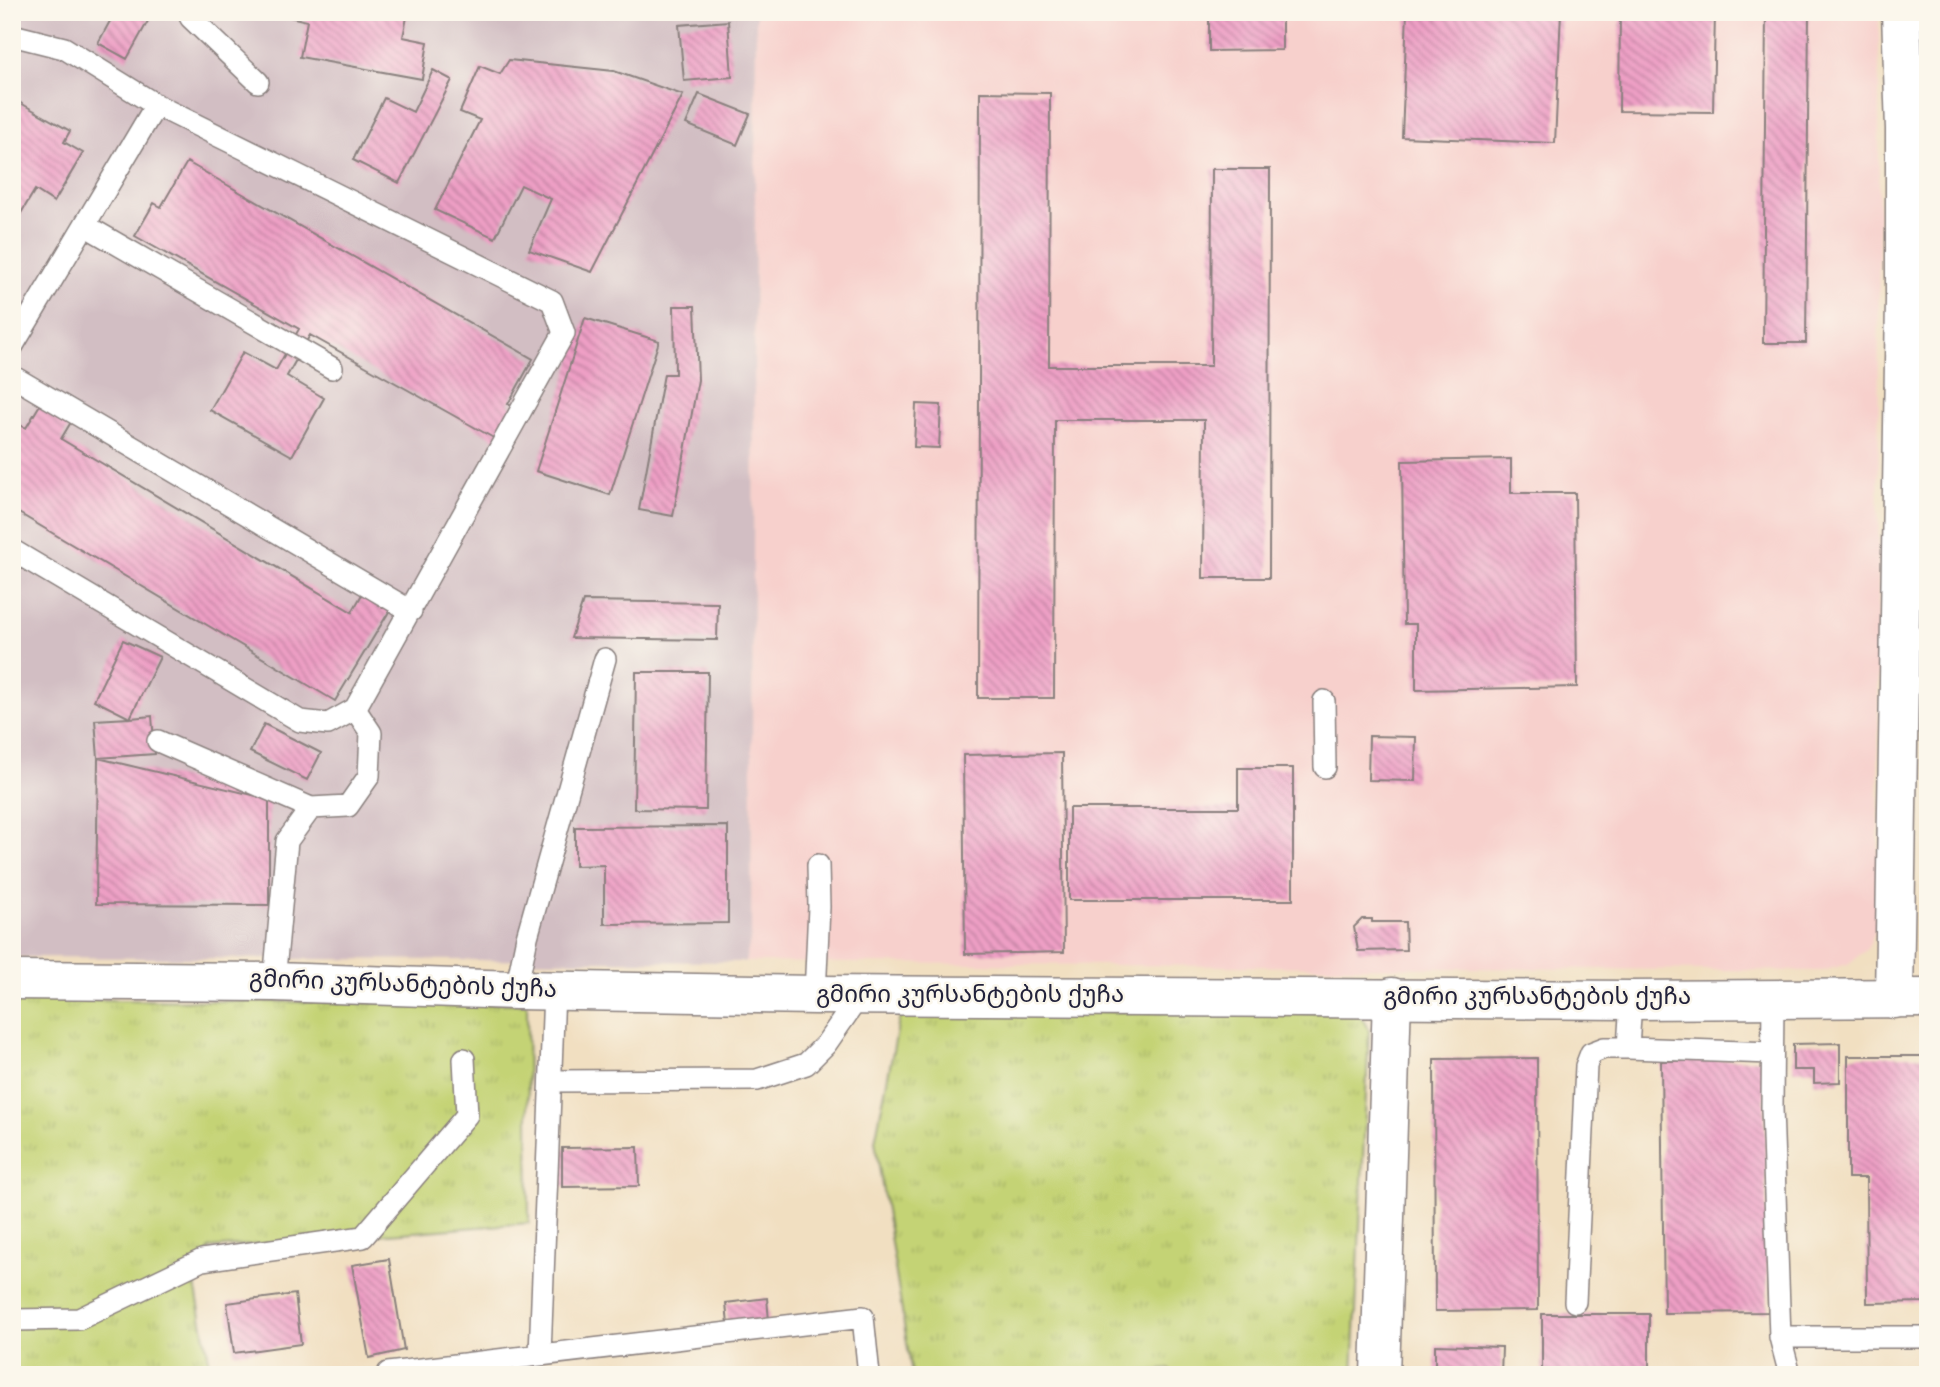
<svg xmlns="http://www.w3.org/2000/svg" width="1940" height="1387" font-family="'Indie Flower','Noto Sans Georgian',sans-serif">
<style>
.built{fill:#f7d0cc}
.industrial{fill:#d2bec3}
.grass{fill:url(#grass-tufts);stroke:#737a58;stroke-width:2}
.building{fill:url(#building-back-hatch)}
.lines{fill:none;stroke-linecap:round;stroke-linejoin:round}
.service-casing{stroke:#8a807e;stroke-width:24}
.minor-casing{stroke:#8a807e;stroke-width:41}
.tertiary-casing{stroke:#8a807e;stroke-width:41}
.service{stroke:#fff;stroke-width:21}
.minor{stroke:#fff;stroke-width:38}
.tertiary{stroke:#fff;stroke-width:38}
.labels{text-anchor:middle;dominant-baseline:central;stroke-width:5;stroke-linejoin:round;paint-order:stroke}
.street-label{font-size:24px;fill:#22223b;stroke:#fbf7ec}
</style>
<defs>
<pattern id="grass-tufts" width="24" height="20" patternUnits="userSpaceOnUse" patternTransform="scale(1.75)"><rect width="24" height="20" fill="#c4d375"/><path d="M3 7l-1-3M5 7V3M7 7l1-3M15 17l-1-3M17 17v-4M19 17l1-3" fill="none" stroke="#a8b566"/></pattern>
<pattern id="building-back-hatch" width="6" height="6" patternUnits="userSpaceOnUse" patternTransform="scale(1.75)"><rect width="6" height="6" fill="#ee9fc5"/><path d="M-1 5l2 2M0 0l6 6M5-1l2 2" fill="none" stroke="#c081a1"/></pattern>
</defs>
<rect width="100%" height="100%" fill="#fbf7ec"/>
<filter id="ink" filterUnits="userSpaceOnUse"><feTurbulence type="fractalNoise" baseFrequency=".0143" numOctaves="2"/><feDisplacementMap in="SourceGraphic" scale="14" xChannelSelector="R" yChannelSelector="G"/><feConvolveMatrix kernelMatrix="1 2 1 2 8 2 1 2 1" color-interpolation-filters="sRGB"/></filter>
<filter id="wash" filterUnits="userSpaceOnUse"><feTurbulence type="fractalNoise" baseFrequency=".00686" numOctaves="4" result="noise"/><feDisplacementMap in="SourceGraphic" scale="28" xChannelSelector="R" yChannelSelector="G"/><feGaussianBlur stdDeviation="1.57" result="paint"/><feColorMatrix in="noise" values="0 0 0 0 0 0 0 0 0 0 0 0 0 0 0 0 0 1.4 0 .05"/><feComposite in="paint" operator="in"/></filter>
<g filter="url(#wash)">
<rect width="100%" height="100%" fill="#f1dfc1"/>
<!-- built -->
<path class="built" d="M756,12H1879L1878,925L1867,949L1848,964L1822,971L745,962L751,937Z"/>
<!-- industrial -->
<path class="industrial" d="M12,12H756L751,937L745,962L12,957Z"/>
<!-- grass -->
<path class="grass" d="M12,999L527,1004L529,1223L210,1248L194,1279L212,1375H12Z
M901,1011L1358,1012L1369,1030L1353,1375H1171L1170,1369L1108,1375H912L875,1141Z"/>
<g id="blocks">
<!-- building -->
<path class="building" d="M115,12H153L127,59L98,43Z
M269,12H408L403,37L428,42L422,79L300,57L307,21Z
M1209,12H1282V50L1209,51Z
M1407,12H1561L1555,143L1402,137Z
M1620,12H1715L1713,112L1619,111Z
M1766,12H1809L1806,343H1763Z
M728,21L732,77L684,81L679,25Z
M509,60L614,71L683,95L592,272L529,250L551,199L521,185L495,238L435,210L480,120L460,112L480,66L500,74Z
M433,70L452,80L399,183L353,160L384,98L413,112Z
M980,92L1050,93L1049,366H1211L1212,169H1270L1269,578H1203L1204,420H1055L1054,698H978Z
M699,94L750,114L737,145L686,124Z
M17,101L70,131L64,142L83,153L54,202L35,190L12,228V109Z
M187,162L533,359L508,404L517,409L499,441L310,335L287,376L324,398L292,456L210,410L243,352L276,370L299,329L135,236L154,203L161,207Z
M674,306H695L698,380L673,516L639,510L664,374H675Z
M585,318L659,341L610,495L536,471Z
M44,398L74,417L61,439L352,612L365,589L393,605L335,701L12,509V451L17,442L12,439V421L26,428Z
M916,404L941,405L939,448L914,447Z
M1511,459V493H1575L1577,687L1416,690V624H1404L1402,461Z
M583,601L718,603L717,640L571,638Z
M123,640L160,657L130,718L152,716L155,754L98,758L95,720L130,718L94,700Z
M636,672H708L706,810L634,809Z
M264,724L321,753L307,780L250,752Z
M1369,736L1416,737L1415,781L1368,780Z
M1062,753L1064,952L965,954L963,755Z
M98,758L269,799V905L96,904Z
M1238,768H1293V900H1069V808H1238Z
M728,826V923L604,924V865L575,866V827Z
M1362,919H1372V922H1405L1406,950L1358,951L1354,927Z
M1840,1043V1082L1814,1083V1070H1793V1044Z
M1848,1056H1928V1302L1867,1303L1866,1178H1848Z
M1537,1058L1538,1310L1435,1311L1434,1059Z
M1764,1059L1768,1312L1664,1313L1661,1061Z
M638,1147L639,1186L562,1187V1148Z
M389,1259L404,1350L369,1358L352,1265Z
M295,1294L301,1344L234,1353L227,1303Z
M767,1298L769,1321L728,1325L726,1303Z
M1542,1314H1649V1375H1542Z
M1435,1345L1502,1347L1501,1375H1435Z"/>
</g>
</g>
<g filter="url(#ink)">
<use href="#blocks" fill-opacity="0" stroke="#8a807e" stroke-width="2"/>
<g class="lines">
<defs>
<path id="service" d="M192,12L191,18L258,82
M12,35L64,48L156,105L552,301L564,333L355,709L328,724L300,721L12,550
M86,226L332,368
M12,347L156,105
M12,376L411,611
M1901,640L1928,638
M1324,701L1325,767
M158,741L311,808
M274,982L287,841L311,808L348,806L369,776L371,733L355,709
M516,990L527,937L605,659
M815,995L819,907L818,865
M1773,999L1772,1108L1780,1337L1790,1375
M1628,1048L1772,1053
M551,1081L757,1080L806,1064L826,1044L860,995
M1575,1302L1586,1066L1591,1053L1604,1048H1628L1631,1000
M12,1320L79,1319L202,1260L363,1237L467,1115L464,1059
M1780,1337H1928
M540,1354L554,991
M388,1375V1373L863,1317L869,1375"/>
<path id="minor" d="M1894,999L1905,299V129L1901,12
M1380,1375L1392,997"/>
<path id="tertiary" d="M12,980L274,982L516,990L815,995L1631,1000L1928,998"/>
</defs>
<!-- service casing -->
<use href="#service" class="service-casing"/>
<!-- minor casing -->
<use href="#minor" class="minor-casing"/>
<!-- tertiary casing -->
<use href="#tertiary" class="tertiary-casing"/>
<!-- service -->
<use href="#service" class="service"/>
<!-- minor -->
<use href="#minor" class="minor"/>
<!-- tertiary -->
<use href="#tertiary" class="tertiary"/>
</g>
</g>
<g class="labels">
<!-- street labels -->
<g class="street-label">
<text transform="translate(403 986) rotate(2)">გმირი კურსანტების ქუჩა</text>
<text x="970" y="996">გმირი კურსანტების ქუჩა</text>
<text x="1537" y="998">გმირი კურსანტების ქუჩა</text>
</g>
</g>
<!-- margin -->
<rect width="1940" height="1387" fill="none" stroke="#fbf7ec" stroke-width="42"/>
</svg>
